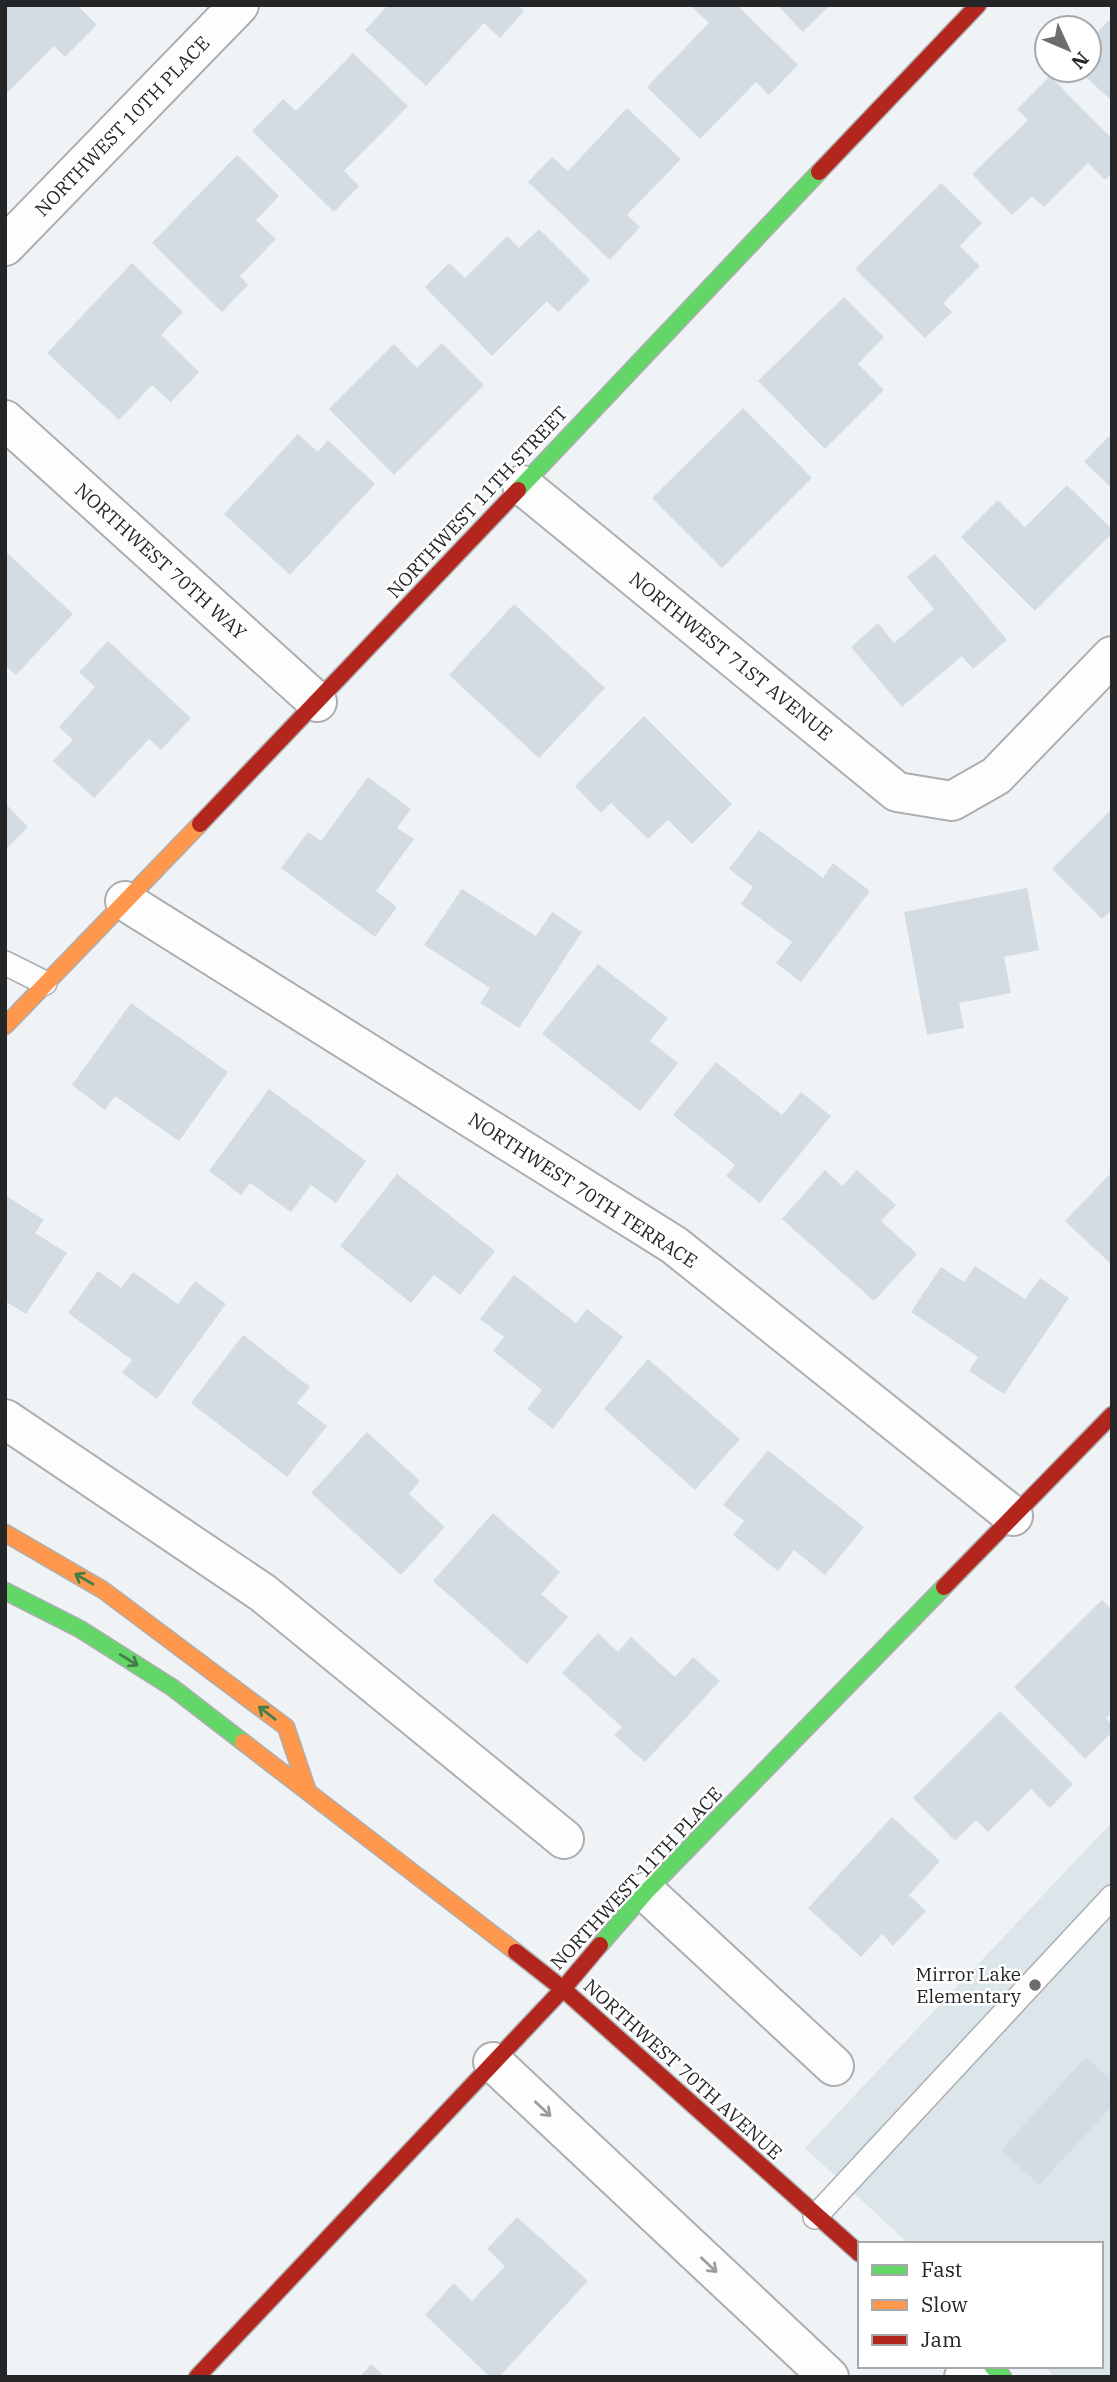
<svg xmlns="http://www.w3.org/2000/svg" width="1117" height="2382" font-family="'IBM Plex Serif',serif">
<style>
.built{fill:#dbe5ea}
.building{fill:#d3dce2}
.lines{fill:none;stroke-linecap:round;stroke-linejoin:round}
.lane-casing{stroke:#acaeb0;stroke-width:26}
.street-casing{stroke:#acaeb0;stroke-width:42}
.fast-casing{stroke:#acaeb0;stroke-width:19}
.slow-casing{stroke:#acaeb0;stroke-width:19}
.jam-casing{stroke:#acaeb0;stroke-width:19}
.lane{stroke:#fdfdfe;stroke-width:23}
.street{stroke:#fdfdfe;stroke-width:38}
.fast{stroke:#63d668;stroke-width:16}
.slow{stroke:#ff974d;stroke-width:16}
.jam{stroke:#b3261e;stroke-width:16}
.oneway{stroke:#437e48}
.oneway2{stroke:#9b9c9d}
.poi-dot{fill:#6b6d6f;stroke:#fff;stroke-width:2.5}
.labels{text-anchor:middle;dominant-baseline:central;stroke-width:5;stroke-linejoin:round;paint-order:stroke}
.street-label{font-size:19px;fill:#232527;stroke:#fff}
.poi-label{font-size:19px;fill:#232527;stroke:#fff;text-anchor:end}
</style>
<rect width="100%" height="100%" fill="#f0f3f5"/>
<!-- built -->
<path class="built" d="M1112,1822V2377H1055L1044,2366H1101V2244H909L805,2148Z"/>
<!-- building -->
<path class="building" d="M5,5H77L97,25L65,57L54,46L5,95Z
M388,5H518L524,11L500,38L484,23L426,86L365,30Z
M695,5H737L798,65L769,95L756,82L700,139L647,87L709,23L693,8Z
M777,5H830L803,32Z
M1112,17V101L1078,70H1089V41Z
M353,53L408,106L344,171L359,186L334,212L252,131L283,99L296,111Z
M1050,76L1112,139V173L1105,180L1088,163L1044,207L1032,196L1012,215L972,174L1028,120L1017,109Z
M627,108L681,159L627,215L640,227L610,260L528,182L552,157L568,171Z
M237,155L279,196L256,220L276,239L240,276L248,285L222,312L152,243Z
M941,183L982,223L960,246L980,266L943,303L952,312L925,338L855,269Z
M539,229L590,280L558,312L547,301L492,356L425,287L449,263L465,278L507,236L519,248Z
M132,263L183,312L161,335L199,372L171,402L152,385L119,420L47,353Z
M844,297L884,337L858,364L884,390L825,449L758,381Z
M442,343L484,385L394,475L329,409L394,344L417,368Z
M743,408L812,478L722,568L652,498Z
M1112,433V488L1084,462Z
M298,434L318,452L328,440L375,484L290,575L224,514Z
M1067,485L1112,529V533L1035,611L961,537L998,500L1025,527Z
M5,551L73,614L16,675L5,665Z
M935,554L1007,640L973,669L962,656L902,707L851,647L878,623L894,643L934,609L907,577Z
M514,604L605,688L539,758L449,675Z
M108,641L191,718L161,750L149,739L94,798L53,761L73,740L59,727L95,687L79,672Z
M644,716L732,804L692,844L668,820L648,839L611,803L601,813L575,786Z
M368,777L411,809L397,828L414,839L376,891L397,907L375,937L281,868L308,832L321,841Z
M5,803L28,827L5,850Z
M1112,809V910L1102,919L1052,869Z
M759,830L823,878L833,863L870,891L801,982L776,963L792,942L741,904L753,887L729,869Z
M1027,888L1039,950L1004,957L1011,993L959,1003L964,1028L927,1035L904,912Z
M462,889L536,936L552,912L582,932L519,1028L480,1003L490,988L424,945Z
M598,964L668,1018L650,1041L678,1063L640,1111L542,1034Z
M131,1003L228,1072L179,1141L115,1096L105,1110L72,1085Z
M716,1062L782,1115L801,1092L831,1116L760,1203L726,1176L735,1165L673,1115Z
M269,1089L366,1161L336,1203L311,1185L291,1212L250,1183L241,1195L209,1171Z
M825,1170L842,1186L857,1170L896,1205L881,1221L917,1254L874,1301L782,1219Z
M1112,1172V1265L1065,1221Z
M397,1174L495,1251L460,1295L434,1275L411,1303L340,1246Z
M5,1195L44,1220L35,1233L67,1253L26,1314L5,1301Z
M975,1266L1025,1299L1040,1278L1069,1298L1004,1394L969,1371L978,1357L911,1312L941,1267L964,1282Z
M98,1271L121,1288L133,1272L178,1304L195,1281L226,1304L157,1399L122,1373L132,1360L68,1313Z
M514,1275L576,1323L587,1309L623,1337L553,1429L527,1409L542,1390L493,1351L504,1337L480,1319Z
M243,1335L310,1387L297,1403L327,1426L287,1477L191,1403Z
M648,1359L740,1439L695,1490L604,1409Z
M367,1432L420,1481L409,1494L445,1527L401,1575L311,1493Z
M768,1450L864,1527L825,1575L794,1550L778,1571L733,1535L744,1521L723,1505Z
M493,1513L560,1572L541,1594L568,1617L527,1664L433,1581Z
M1102,1600L1112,1610V1712L1106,1718L1112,1725V1732L1085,1759L1014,1687Z
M598,1633L618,1652L631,1637L675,1677L693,1657L720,1681L645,1762L614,1735L622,1727L562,1673Z
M1000,1711L1073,1784L1050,1808L1031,1789L988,1832L976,1820L955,1841L913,1798Z
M892,1817L940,1861L909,1895L926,1911L893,1946L882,1934L861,1957L808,1908Z
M1086,2057L1112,2081V2106L1039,2185L1001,2150Z
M517,2217L588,2281L499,2377H490L425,2315L454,2283L472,2301L505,2266L487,2249Z
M371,2364L385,2377H360Z"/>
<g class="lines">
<defs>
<path id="lane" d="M5,963L45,983
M815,2217L1112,1897"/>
<path id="street" d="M5,246L239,5
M5,420L317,702
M522,485L897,792L952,801L996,776L1112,656
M125,901L674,1245L1013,1516
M5,1419L263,1593L564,1839
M646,1892L834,2066
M493,2062L829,2377
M964,2377L973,2366"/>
<path id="fast" d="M518,490L819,172
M5,1591L80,1629L173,1688L243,1742
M600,1945L646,1892L944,1587
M992,2366L1003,2377"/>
<path id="slow" d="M5,1026L200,824
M5,1533L103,1590L286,1727L308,1792
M243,1742L516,1952"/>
<path id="jam" d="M819,172L978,5
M200,824L518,490
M944,1587L1112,1415
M516,1952L563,1989L860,2254
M197,2377L563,1989L600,1945"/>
</defs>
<!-- lane casing -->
<use href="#lane" class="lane-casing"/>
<!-- street casing -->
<use href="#street" class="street-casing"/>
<!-- fast casing -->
<use href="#fast" class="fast-casing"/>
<!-- slow casing -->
<use href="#slow" class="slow-casing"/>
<!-- jam casing -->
<use href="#jam" class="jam-casing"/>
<!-- lane -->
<use href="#lane" class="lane"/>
<!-- street -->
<use href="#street" class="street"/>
<!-- fast -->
<use href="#fast" class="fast"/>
<!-- slow -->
<use href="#slow" class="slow"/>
<!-- jam -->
<use href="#jam" class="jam"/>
</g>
<!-- one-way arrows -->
<defs><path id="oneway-shaft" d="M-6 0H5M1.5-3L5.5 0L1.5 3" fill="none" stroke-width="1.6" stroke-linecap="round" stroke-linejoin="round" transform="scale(1.75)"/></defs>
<g class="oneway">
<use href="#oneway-shaft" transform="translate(84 1579) rotate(-150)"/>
<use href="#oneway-shaft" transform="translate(129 1660) rotate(32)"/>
<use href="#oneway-shaft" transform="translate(267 1713) rotate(-142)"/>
</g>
<g class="oneway2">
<use href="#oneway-shaft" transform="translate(543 2109) rotate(43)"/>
<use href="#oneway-shaft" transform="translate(709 2265) rotate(43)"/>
</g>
<!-- markers -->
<circle class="poi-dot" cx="1035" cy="1985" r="7"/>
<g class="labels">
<!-- street labels -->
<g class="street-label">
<text transform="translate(122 126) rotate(-46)">NORTHWEST 10TH PLACE</text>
<text transform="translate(477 502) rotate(-47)">NORTHWEST 11TH STREET</text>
<text transform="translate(161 561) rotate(42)">NORTHWEST 70TH WAY</text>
<text transform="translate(731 656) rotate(39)">NORTHWEST 71ST AVENUE</text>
<text transform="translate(583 1190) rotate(33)">NORTHWEST 70TH TERRACE</text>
<text transform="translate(636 1878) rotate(-47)">NORTHWEST 11TH PLACE</text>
<text transform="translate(683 2069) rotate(42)">NORTHWEST 70TH AVENUE</text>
</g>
<!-- poi labels -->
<g class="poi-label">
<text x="1021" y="1974">Mirror Lake<tspan x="1021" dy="22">Elementary</tspan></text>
</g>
</g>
<!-- border -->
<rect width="1117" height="2382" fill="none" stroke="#232527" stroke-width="14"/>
<!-- legend -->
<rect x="858" y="2242" width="245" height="126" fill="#ffffff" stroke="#a7a8a9" stroke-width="2"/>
<rect x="872" y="2265" width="35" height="10" fill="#63d668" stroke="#a7a8a9" stroke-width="2"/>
<text x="921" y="2277" font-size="21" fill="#232527">Fast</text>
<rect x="872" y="2300" width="35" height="10" fill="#ff974d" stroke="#a7a8a9" stroke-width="2"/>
<text x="921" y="2312" font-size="21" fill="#232527">Slow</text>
<rect x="872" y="2335" width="35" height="10" fill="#b3261e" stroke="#a7a8a9" stroke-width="2"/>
<text x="921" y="2347" font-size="21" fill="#232527">Jam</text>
<!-- north arrow -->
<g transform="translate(1068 49) rotate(134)"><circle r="33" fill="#ffffff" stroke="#a7a8a9" stroke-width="2"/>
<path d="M0-5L12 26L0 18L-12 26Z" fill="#6b6d6f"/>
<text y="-10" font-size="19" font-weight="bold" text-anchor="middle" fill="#232527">N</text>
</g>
</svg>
